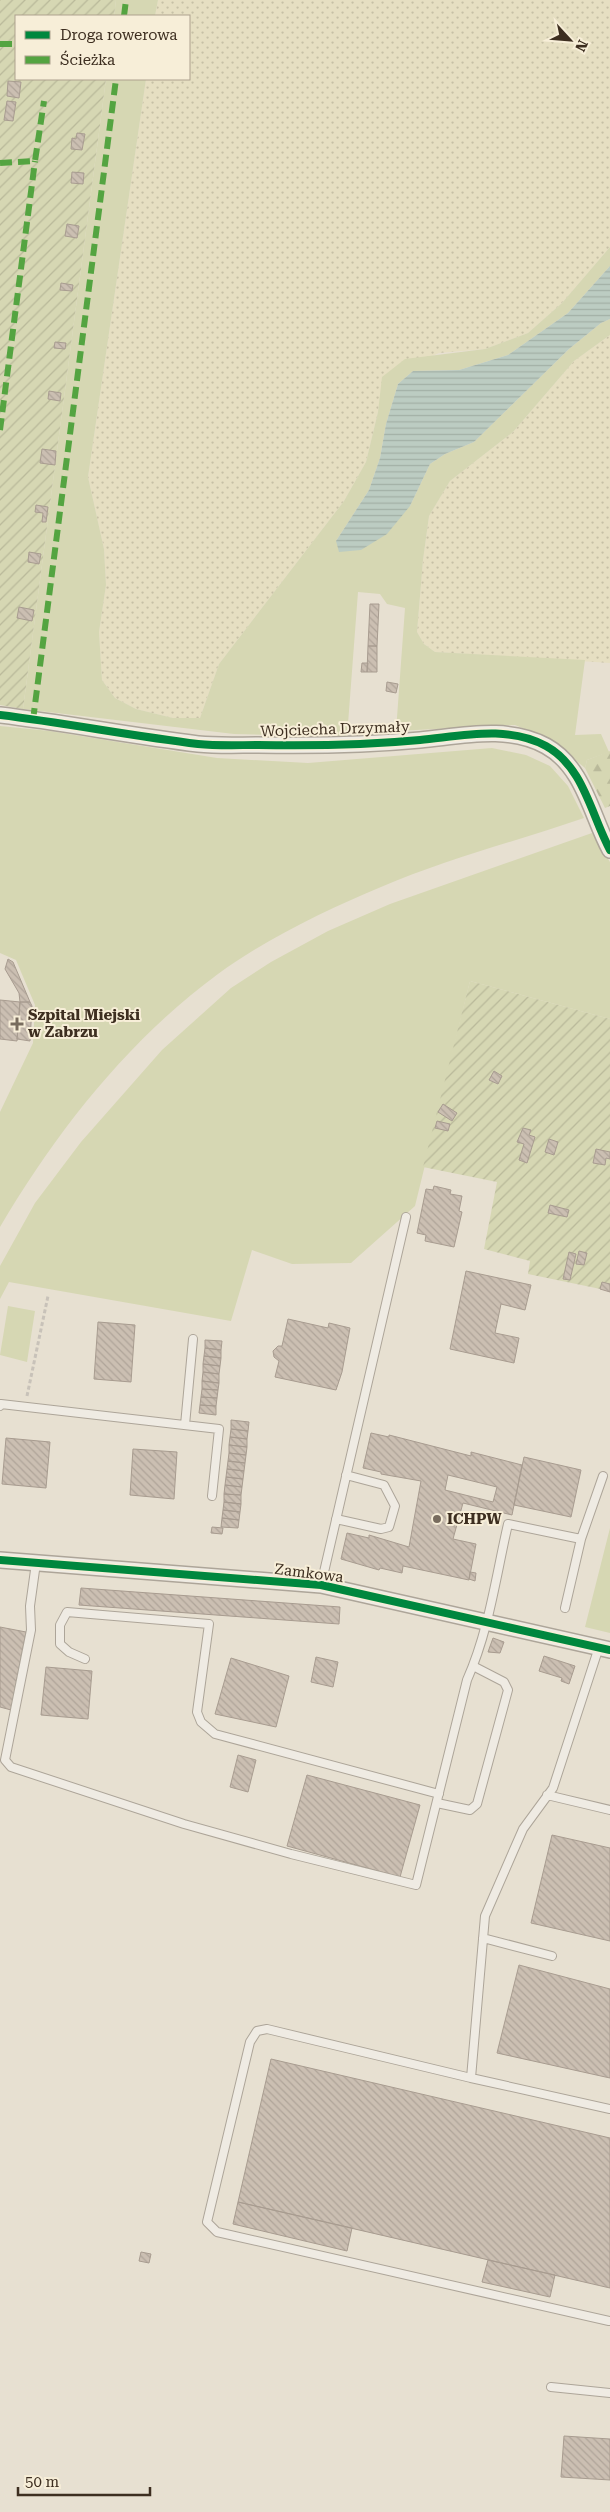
<svg xmlns="http://www.w3.org/2000/svg" width="610" height="2512" font-family="'Roboto Serif',serif">
<style>
.farmland{fill:url(#farmland-dots)}
.green{fill:#d6d7b3}
.forest{fill:url(#forest-firs)}
.garden{fill:url(#garden-furrows)}
.water{fill:url(#water-rules)}
.building{fill:url(#building-back-hatch);stroke:#a89c90;fill-rule:evenodd}
.lines{fill:none;stroke-linecap:round;stroke-linejoin:round}
.lane-casing{stroke:#ada599;stroke-width:10}
.street-casing{stroke:#ada599;stroke-width:18}
.path{stroke:#c8c2b9;stroke-width:3;stroke-dasharray:4 2.5;stroke-linecap:butt}
.lane{stroke:#efebe3;stroke-width:8}
.street{stroke:#efebe3;stroke-width:15}
.quiet{stroke:#54a441;stroke-width:6;stroke-dasharray:12 6;stroke-linecap:butt}
.cycleway-casing{stroke:#f7eed8;stroke-width:11}
.cycleway{stroke:#00873e;stroke-width:8}
.poi-dot{fill:#786c5e;stroke:#f7eed8;stroke-width:2}
.labels{text-anchor:middle;dominant-baseline:central;stroke-width:4;stroke-linejoin:round;paint-order:stroke}
.street-label{font-size:15px;fill:#3d2e20;stroke:#f7eed8}
.poi-label{font-size:15px;font-weight:bold;fill:#3d2e20;stroke:#f7eed8;text-anchor:start}
</style>
<defs>
<pattern id="farmland-dots" width="8" height="8" patternUnits="userSpaceOnUse" patternTransform="scale(1.25)"><rect width="8" height="8" fill="#e6dfc2"/><path d="M2 2h.1M6 6h.1" fill="none" stroke="#c6c0a6" stroke-width="1.8" stroke-linecap="round"/></pattern>
<pattern id="forest-firs" width="22" height="20" patternUnits="userSpaceOnUse" patternTransform="scale(1.25)"><rect width="22" height="20" fill="#d6d7b3"/><path d="M5 1l3.5 6h-7zM16 11l3.5 6h-7z" fill="#b9b99a"/></pattern>
<pattern id="garden-furrows" width="10" height="10" patternUnits="userSpaceOnUse" patternTransform="scale(1.25)"><rect width="10" height="10" fill="#d6d7b3"/><path d="M-1 1l2-2M0 10L10 0M9 11l2-2" fill="none" stroke="#b9b99a"/></pattern>
<pattern id="water-rules" width="6" height="5" patternUnits="userSpaceOnUse" patternTransform="scale(1.25)"><rect width="6" height="5" fill="#bcccc2"/><path d="M0 2.5h6" fill="none" stroke="#a2b0a6"/></pattern>
<pattern id="building-back-hatch" width="6" height="6" patternUnits="userSpaceOnUse" patternTransform="scale(1.25)"><rect width="6" height="6" fill="#cbbfb2"/><path d="M-1 5l2 2M0 0l6 6M5-1l2 2" fill="none" stroke="#afa499"/></pattern>
</defs>
<rect width="100%" height="100%" fill="#e7e0d1"/>
<!-- farmland -->
<path class="farmland" d="M158,0H610V247L562,303L528,333L485,349L439,353L383,377L378,412L366,462L344,501L219,664L200,718H173L136,709L115,698L102,680L99,632L106,585L104,549L88,477L146,79H189V16H155Z
M610,335V663L435,652L424,644L417,632L423,560L429,516L450,481L513,432L574,361Z"/>
<!-- green -->
<path class="green" d="M116,0H158L155,16H114Z
M106,79H146L88,477L104,549L106,585L99,632L102,680L115,698L136,709L173,718H200L219,664L344,501L366,462L378,412L382,377L405,359L485,349L528,333L562,303L610,247V266L568,313L508,355L459,370L413,371L398,384L386,424L380,458L369,490L336,541L410,506L430,464L445,454L474,442L569,349L601,323L610,319V335L574,361L513,432L450,481L429,516L423,560L417,632L424,644L435,652L585,660L575,735L601,734L609,752L587,760L585,768L551,740L515,725L396,731L405,608L387,604L380,594L358,592L347,737L234,734L23,709Z
M0,726L50,731L217,758L308,763L492,748L526,755L550,766L568,786L584,818C517,841 446,859 381,887C328,909 264,940 218,974C128,1040 56,1132 0,1227V1112L33,1043L35,1005L16,960L0,953Z
M592,833L610,862V1019L470,981L415,1206L351,1263L292,1264L252,1250L231,1321L9,1282L0,1299V1266L35,1203L81,1142L162,1050L231,988L271,962L328,931L390,904Z
M8,1306L35,1311L27,1362L0,1355Z
M610,1528V1633L585,1627Z"/>
<!-- forest -->
<path class="forest" d="M610,751V806L605,808L585,768L587,760Z"/>
<!-- garden -->
<path class="garden" d="M0,0H116L114,16H16V79H106L23,709L0,705Z
M470,981L610,1019V1291L528,1274L530,1261L484,1249L497,1182L423,1167Z"/>
<!-- water -->
<path class="water" d="M610,266V319L601,323L569,349L474,442L445,454L430,464L410,506L387,534L361,550L339,552L336,541L369,490L380,458L386,424L398,384L413,371L459,370L508,355L568,313Z"/>
<!-- building -->
<path class="building" d="M8,81L21,82L19,98L7,96Z
M7,101L16,102L13,121L4,120Z
M77,133L85,134L82,150L71,149L72,138L76,139Z
M72,172L84,173L83,184L71,183Z
M67,224L79,226L77,238L65,236Z
M61,283L73,285L72,291L60,290Z
M55,342L66,343L65,349L54,348Z
M49,391L61,393L60,401L48,399Z
M42,449L56,451L55,465L40,463Z
M36,505L48,507L46,522H42L43,513L35,512Z
M29,552L41,554L39,564L28,562Z
M370,604H379L377,646H368Z
M19,607L34,610L32,621L17,618Z
M368,646H377V672H367Z
M362,663H368L367,672H361Z
M387,682L398,684L396,693L386,691Z
M8,959L13,962L30,1002H20L19,993L5,969Z
M0,1000L20,1002L17,1041L0,1039Z
M20,1002H30L32,1006L30,1041L17,1039Z
M494,1071L502,1076L498,1084L489,1080Z
M443,1104L457,1113L452,1121L438,1112Z
M437,1121L450,1124L448,1131L435,1128Z
M523,1128L531,1130L529,1135L535,1137L527,1163L519,1160L524,1144L517,1142Z
M549,1139L558,1142L554,1155L545,1152Z
M596,1149L610,1152V1159L606,1158L605,1165L593,1163Z
M434,1186L451,1190L450,1194L462,1196L459,1211L462,1212L454,1247L425,1241L426,1235L417,1233L426,1189L433,1190Z
M550,1205L569,1210L567,1217L548,1213Z
M579,1251L587,1253L584,1265L576,1264Z
M569,1252L576,1254L570,1280L563,1279Z
M466,1271L531,1285L525,1310L501,1304L495,1333L519,1338L514,1363L450,1349Z
M602,1282L610,1284V1292L600,1289Z
M288,1319L328,1328L329,1323L350,1328L342,1372L336,1390L275,1377L279,1361L274,1357L273,1351L278,1346H282Z
M98,1322L135,1325L131,1382L94,1379Z
M205,1340L222,1341L221,1350L205,1348Z
M205,1348L221,1350V1358L204,1356Z
M204,1356L221,1358L220,1366L203,1364Z
M203,1364L220,1366L219,1374L203,1372Z
M203,1372L219,1374V1383L202,1381Z
M202,1381L219,1383L218,1390L202,1389Z
M202,1389L218,1390L217,1398L201,1397Z
M201,1397L217,1398L216,1406L200,1405Z
M200,1405L216,1406V1415L199,1413Z
M231,1420L249,1422L248,1431L231,1429Z
M231,1429L248,1431L247,1439L230,1437Z
M371,1433L389,1437V1435L471,1456V1452L522,1465L512,1515L463,1503L453,1539L476,1544L469,1580L403,1566L402,1573L380,1568L379,1570L341,1559L347,1533L369,1538V1535L409,1547L421,1481L381,1474V1472L363,1468ZM448,1475L497,1487L493,1502L445,1490Z
M230,1437L247,1439V1447L229,1445Z
M6,1438L50,1442L46,1488L2,1484Z
M229,1445L247,1447L246,1455L229,1453Z
M133,1449L177,1452L174,1499L130,1495Z
M229,1453L246,1455L245,1463L228,1461Z
M524,1457L581,1470L571,1517L514,1505Z
M228,1461L245,1463L244,1471L227,1469Z
M227,1469L244,1471L243,1479L226,1477Z
M226,1477L243,1479L242,1487L225,1485Z
M225,1485L242,1487L241,1495L224,1494Z
M224,1494L241,1495V1504L224,1502Z
M224,1502L241,1504L240,1512L223,1510Z
M223,1510L240,1512L239,1520L222,1518Z
M222,1518L239,1520L238,1528L221,1527Z
M212,1527L223,1528L222,1534L211,1533Z
M470,1572L476,1573L475,1581L469,1579Z
M81,1588L340,1607L339,1624L79,1605Z
M0,1627L26,1632L11,1710L0,1707Z
M493,1638L504,1642L500,1653L488,1652Z
M544,1656L575,1666L569,1684L561,1681L562,1678L539,1671Z
M316,1657L338,1662L333,1687L311,1682Z
M231,1658L289,1676L276,1727L215,1714Z
M46,1667L92,1671L88,1719L41,1715Z
M238,1755L256,1760L248,1792L230,1787Z
M307,1775L420,1805L400,1877L287,1846Z
M552,1835L610,1848V1941L531,1923Z
M519,1965L610,1989V2078L497,2053Z
M271,2059L610,2138V2288L238,2202Z
M238,2202L352,2228L347,2251L233,2224Z
M141,2252L151,2254L149,2263L139,2261Z
M488,2260L555,2275L550,2297L482,2282Z
M564,2436L610,2439V2480L561,2477Z"/>
<g class="lines">
<defs>
<path id="lane" d="M0,1406L1,1404L219,1429L212,1496
M185,1425L193,1339
M336,1519L381,1529L389,1527L395,1506L384,1485L346,1475
M581,1539L603,1476
M36,1563L30,1606L31,1630L5,1760L11,1767L184,1824L291,1854L416,1885L467,1680C489,1631 496,1576 508,1524L581,1539L565,1608
M321,1585L406,1217
M599,1647L553,1788L523,1829L485,1916L471,2078L610,2109
M85,1659L69,1652L60,1644V1625L67,1612L209,1624L197,1712L201,1722L215,1734L439,1794
M547,1795L610,1810
M437,1803L470,1810L477,1804L508,1690L504,1682L473,1666
M483,1938L552,1956
M471,2078L267,2029L257,2031L250,2042L207,2222L217,2232L609,2321
M551,2387L610,2393"/>
<path id="street" d="M0,715C66,723 132,736 198,744C218,746 238,745 258,745C312,746 367,745 420,740C462,736 508,725 546,746C584,767 591,815 610,850
M0,1560L321,1585L610,1650"/>
</defs>
<!-- lane casing -->
<use href="#lane" class="lane-casing"/>
<!-- street casing -->
<use href="#street" class="street-casing"/>
<!-- path -->
<path class="path" d="M27,1396L48,1296"/>
<!-- lane -->
<use href="#lane" class="lane"/>
<!-- street -->
<use href="#street" class="street"/>
<!-- quiet -->
<path class="quiet" d="M124,16L126,0
M0,44H16
M0,163L35,161L44,101
M0,430L35,161
M33,720L116,79"/>
<defs>
<path id="cycleway" d="M0,715C66,723 132,736 198,744C218,746 238,745 258,745C312,746 367,745 420,740C462,736 508,725 546,746C584,767 591,815 610,850
M0,1560L321,1585L610,1650"/>
</defs>
<!-- cycleway casing -->
<use href="#cycleway" class="cycleway-casing"/>
<!-- cycleway -->
<use href="#cycleway" class="cycleway"/>
</g>
<!-- markers -->
<g class="poi-dot">
<path d="M14.5 1016.5h5v5h5v5h-5v5h-5v-5h-5v-5h5z"/>
<circle cx="437" cy="1519" r="5"/>
</g>
<g class="labels">
<!-- street labels -->
<g class="street-label">
<text transform="translate(335 729) rotate(-2)">Wojciecha Drzymały</text>
<text transform="translate(309 1573) rotate(7)">Zamkowa</text>
</g>
<!-- poi labels -->
<g class="poi-label">
<text x="28" y="1015">Szpital Miejski<tspan x="28" dy="17">w Zabrzu</tspan></text>
<text x="447" y="1519">ICHPW</text>
</g>
</g>
<!-- legend -->
<rect x="15" y="15" width="175" height="65" fill="#f7eed8" stroke="#ada18e"/>
<rect x="25" y="31" width="25" height="8" fill="#00873e" stroke="#ada18e"/>
<text x="60" y="40" font-size="15" fill="#3d2e20">Droga rowerowa</text>
<rect x="25" y="56" width="25" height="8" fill="#54a441" stroke="#ada18e"/>
<text x="60" y="65" font-size="15" fill="#3d2e20">Ścieżka</text>
<!-- north arrow -->
<g transform="translate(570 40) rotate(116)" stroke="#f7eed8" stroke-width="4" paint-order="stroke">
<path d="M0-4L9 19L0 12L-9 19Z" fill="#3d2e20"/>
<text y="-8" font-size="14" font-weight="bold" text-anchor="middle" fill="#3d2e20">N</text>
</g>
<!-- scale -->
<path d="M18 2487v8h132v-8" fill="none" stroke="#3d2e20" stroke-width="2.5"/>
<text x="25" y="2487" font-size="15" fill="#3d2e20" stroke="#f7eed8" stroke-width="4" paint-order="stroke">50 m</text>
</svg>
